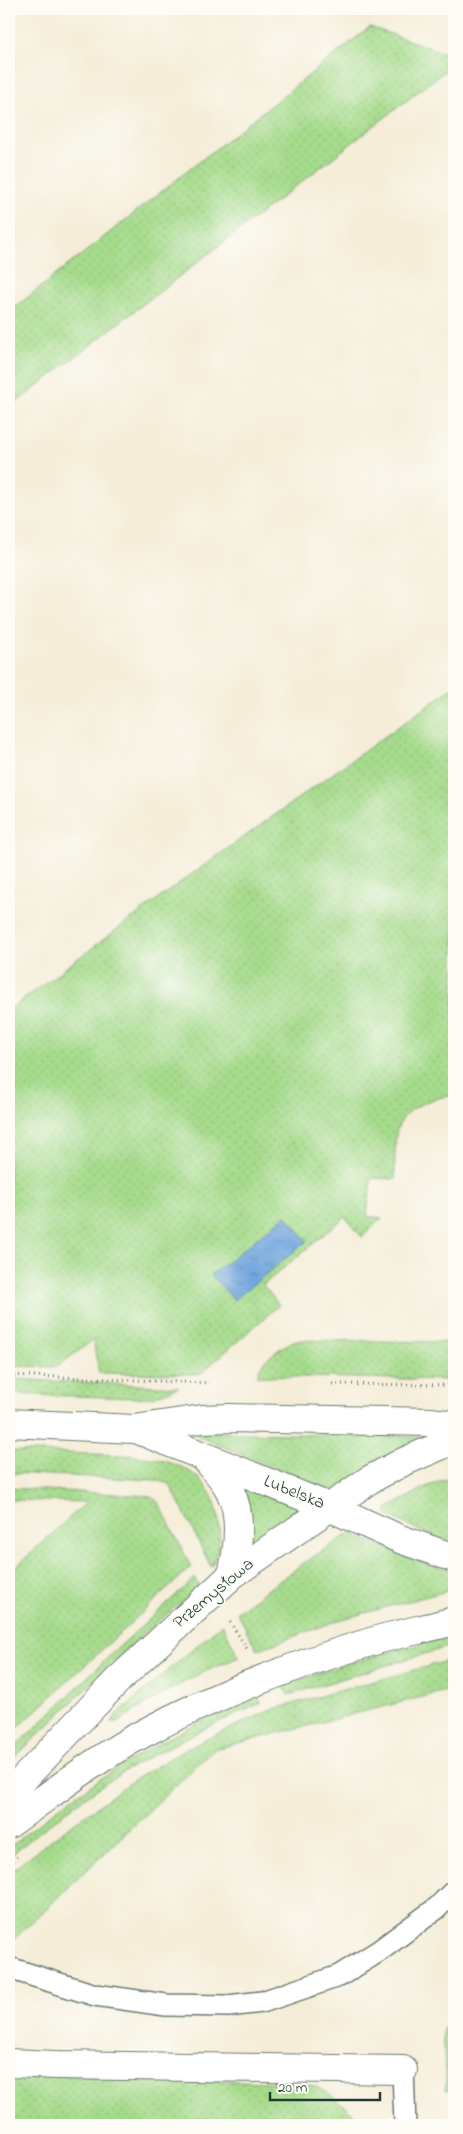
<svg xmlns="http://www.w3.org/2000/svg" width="463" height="2134" font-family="'Indie Flower',sans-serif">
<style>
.grass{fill:url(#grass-dots);stroke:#628c60}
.water{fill:url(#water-ripples);stroke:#487188}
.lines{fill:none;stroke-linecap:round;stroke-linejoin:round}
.lane-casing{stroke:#6a7b6d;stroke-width:24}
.street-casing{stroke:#6a7b6d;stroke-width:30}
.secondary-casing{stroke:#6a7b6d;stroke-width:30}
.path{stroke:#6a7b6d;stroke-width:3;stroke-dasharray:1 4;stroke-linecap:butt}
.lane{stroke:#fff;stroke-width:21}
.street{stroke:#fff;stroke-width:28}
.secondary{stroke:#fff;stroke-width:28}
.labels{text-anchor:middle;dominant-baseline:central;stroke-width:4;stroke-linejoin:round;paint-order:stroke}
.street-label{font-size:18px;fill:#1f3d34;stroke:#fdfcf7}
</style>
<defs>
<pattern id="grass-dots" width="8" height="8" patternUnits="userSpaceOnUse" patternTransform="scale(1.25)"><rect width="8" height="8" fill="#a6db8c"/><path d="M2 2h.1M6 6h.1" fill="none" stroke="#8ebd79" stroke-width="1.8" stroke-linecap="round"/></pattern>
<pattern id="water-ripples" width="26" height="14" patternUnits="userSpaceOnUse" patternTransform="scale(1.25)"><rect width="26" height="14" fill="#70a5dd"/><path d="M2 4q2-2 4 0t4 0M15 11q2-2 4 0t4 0" fill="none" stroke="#5b88b4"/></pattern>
</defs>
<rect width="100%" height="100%" fill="#fdfcf7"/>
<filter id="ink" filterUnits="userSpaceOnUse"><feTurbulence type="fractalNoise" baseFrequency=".02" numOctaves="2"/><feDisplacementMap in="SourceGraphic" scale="10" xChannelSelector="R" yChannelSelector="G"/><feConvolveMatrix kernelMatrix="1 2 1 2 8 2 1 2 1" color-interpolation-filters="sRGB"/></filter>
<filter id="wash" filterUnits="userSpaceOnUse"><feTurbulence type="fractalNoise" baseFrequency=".0096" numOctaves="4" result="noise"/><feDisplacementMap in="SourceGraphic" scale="20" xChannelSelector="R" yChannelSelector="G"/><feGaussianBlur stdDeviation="1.12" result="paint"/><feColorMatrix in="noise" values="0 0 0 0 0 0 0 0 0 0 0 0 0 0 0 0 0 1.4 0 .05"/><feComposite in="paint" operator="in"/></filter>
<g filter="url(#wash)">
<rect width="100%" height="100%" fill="#f5edd8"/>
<!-- grass -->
<path class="grass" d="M370,27L454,56V64L9,408V312Z
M454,687V1096C434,1096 406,1107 398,1127C394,1136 395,1168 395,1179L371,1178L367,1216L382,1218L362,1237L345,1217L263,1285L279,1305L200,1374L99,1373L93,1340L57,1367L9,1366V1010L174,887Z
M296,1340L454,1342V1380L258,1376C258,1361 283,1346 296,1340Z
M9,1379L179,1387L152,1397L136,1398L9,1394Z
M199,1432L421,1437L423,1439L332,1491L197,1436Z
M9,1451C37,1452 65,1453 93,1454C141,1456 206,1454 218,1515C221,1533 220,1551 211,1567L170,1484L155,1480L9,1473Z
M454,1476V1544L425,1533L387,1515V1509L424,1488Z
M243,1487L306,1510L251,1547Z
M9,1488L151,1496L159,1503L191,1567L9,1736V1573L87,1502L9,1500Z
M350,1533L408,1557L454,1571V1589L339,1620L257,1650L237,1612L305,1562Z
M195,1578L198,1587L131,1645L9,1763V1753L120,1646Z
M222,1624L239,1657C196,1674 157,1696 118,1722H112L116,1715Z
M454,1635V1645L288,1695L283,1685L346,1664Z
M454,1659V1689L214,1749L12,1941L9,1938V1873L52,1839L135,1779L181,1752L215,1735L274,1709Z
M258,1695L261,1703C216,1723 171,1744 128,1769C86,1794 47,1826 9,1857V1848C84,1783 167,1734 258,1695Z
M454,2017V2090H446L443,2029L450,2020Z
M9,2074L302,2083C331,2089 344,2106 365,2125H9Z"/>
<!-- water -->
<path class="water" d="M286,1215L307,1241L234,1300L211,1275Z"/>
</g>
<g filter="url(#ink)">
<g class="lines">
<defs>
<path id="lane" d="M9,1968L95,1995L166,2005L228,2006L262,2002L339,1976L379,1951L437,1908L454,1891
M403,2070L405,2125"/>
<path id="street" d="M9,2063L56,2065L403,2070"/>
<path id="secondary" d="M9,1423L134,1429L202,1419L229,1418L432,1422L454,1425
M136,1429L329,1507L400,1539L454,1558
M204,1457C213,1468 224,1478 230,1491C243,1516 238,1549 232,1575
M9,1794L119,1679L232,1575L369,1480L403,1462L454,1440
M9,1824C53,1793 97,1758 144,1733C218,1693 297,1664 377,1640C402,1633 429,1628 454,1621"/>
</defs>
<!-- lane casing -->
<use href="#lane" class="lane-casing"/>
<!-- street casing -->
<use href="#street" class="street-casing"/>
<!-- secondary casing -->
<use href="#secondary" class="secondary-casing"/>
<!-- path -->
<path class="path" d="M9,1375L209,1383
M332,1384L454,1385
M230,1622L248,1650
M9,1864L17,1857"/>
<!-- lane -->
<use href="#lane" class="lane"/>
<!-- street -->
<use href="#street" class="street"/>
<!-- secondary -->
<use href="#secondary" class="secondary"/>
</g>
</g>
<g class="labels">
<!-- street labels -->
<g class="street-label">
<text transform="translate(294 1493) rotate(22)">Lubelska</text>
<text transform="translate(214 1594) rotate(-40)">Przemysłowa</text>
</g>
</g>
<!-- margin -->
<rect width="463" height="2134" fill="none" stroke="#fdfcf7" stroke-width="30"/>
<!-- scale -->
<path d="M270 2092v8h110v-8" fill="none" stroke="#1f3d34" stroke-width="2.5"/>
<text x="278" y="2092" font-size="15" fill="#1f3d34" stroke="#fdfcf7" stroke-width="4" paint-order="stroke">20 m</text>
</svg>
